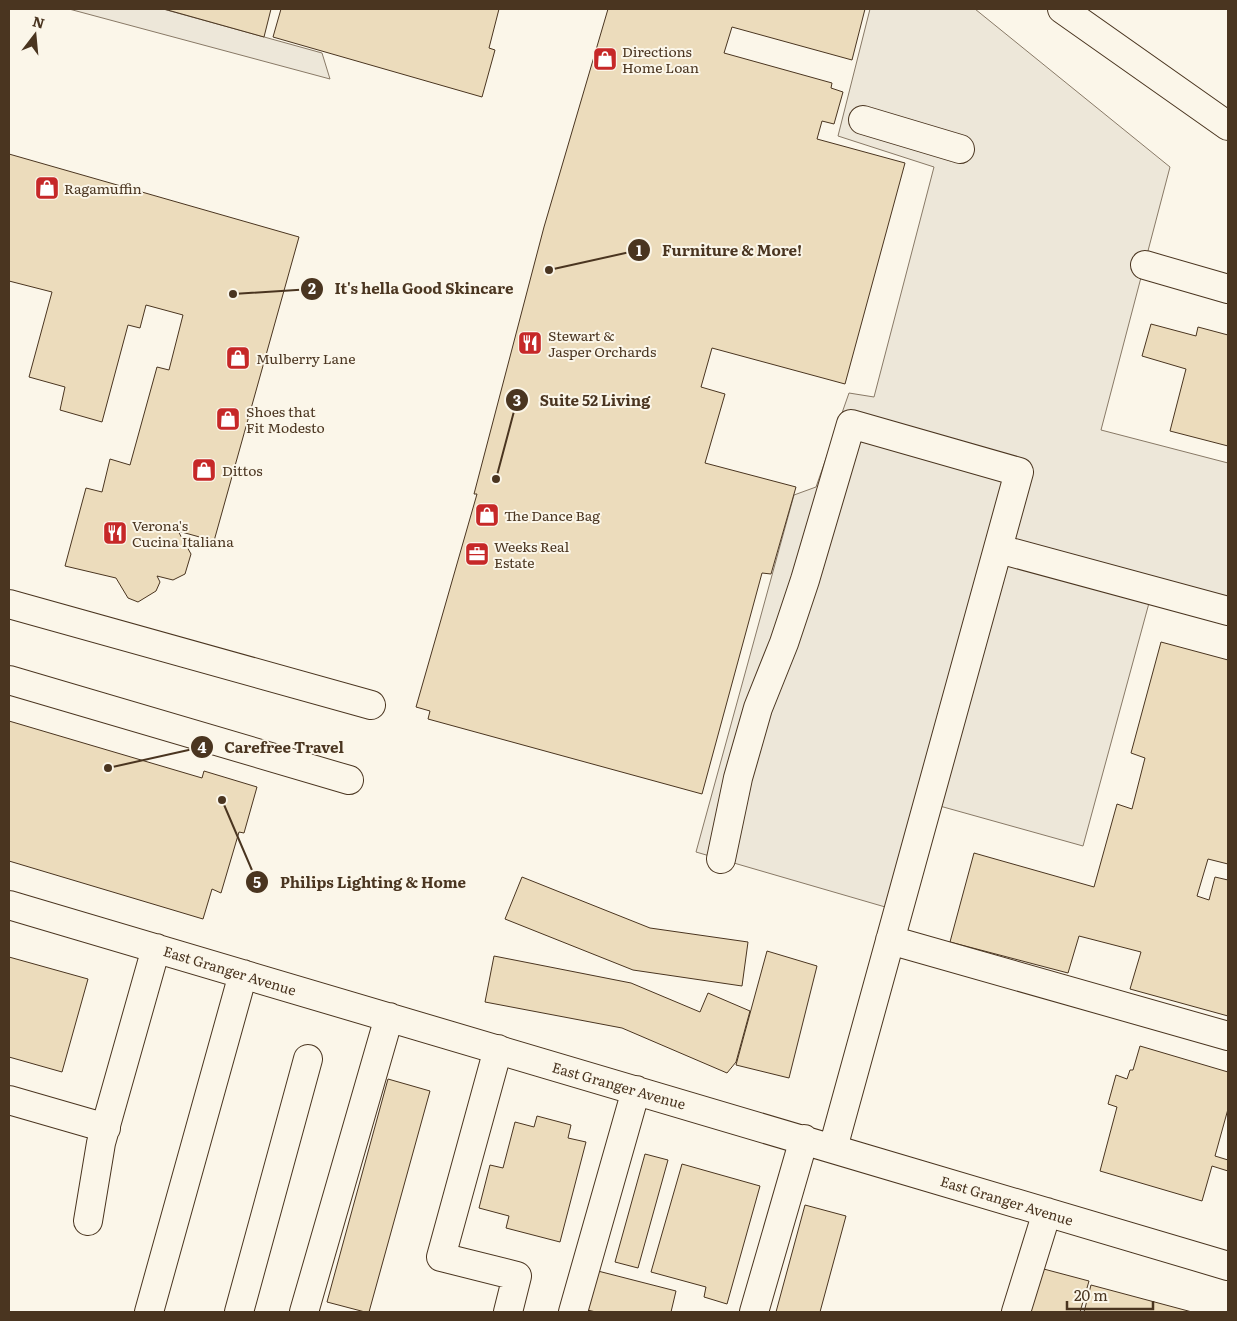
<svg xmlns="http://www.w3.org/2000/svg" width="1237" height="1321" font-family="Literata,serif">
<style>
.parking{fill:#ede7d9;stroke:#887966}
.building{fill:#ecdcbc;stroke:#4a3520}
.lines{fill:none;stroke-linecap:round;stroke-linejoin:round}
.minor-casing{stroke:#4a3520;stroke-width:30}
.major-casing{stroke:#4a3520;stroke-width:30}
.minor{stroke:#fbf6e9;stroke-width:28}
.major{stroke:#fbf6e9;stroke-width:28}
.labels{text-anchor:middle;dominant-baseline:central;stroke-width:4;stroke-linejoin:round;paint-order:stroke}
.poi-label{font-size:14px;fill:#4a3520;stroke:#fbf6e9;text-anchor:start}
.street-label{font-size:14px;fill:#4a3520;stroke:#fbf6e9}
.leader{fill:none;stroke:#4a3520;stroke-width:2}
.callout-dot{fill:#4a3520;stroke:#fbf6e9;stroke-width:2}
.mark-label{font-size:15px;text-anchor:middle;font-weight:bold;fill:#fff}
.callout-label{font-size:15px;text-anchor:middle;font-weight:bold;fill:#4a3520;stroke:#fbf6e9;stroke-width:4;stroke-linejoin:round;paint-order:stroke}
</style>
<rect width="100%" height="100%" fill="#fbf6e9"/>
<!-- parking -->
<path class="parking" d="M69,9H163L322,53L330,79Z
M870,9H975L1170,167L1101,430L1228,463V611L1152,592L1083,846L929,803L899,911L696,852L794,495L816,487L849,393L874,397L934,167L838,136Z"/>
<!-- building -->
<path class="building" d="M164,9H271L264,37Z
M281,9H499L489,48L495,50L482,97L273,37Z
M608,9H865L852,60L732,27L724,53L832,83L831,88L843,92L834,124L822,121L817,139L905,163L845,384L712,348L701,387L725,394L705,463L796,487L771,574L762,573L702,794L428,719L430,711L416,707L477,494H474L544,227Z
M9,154L299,237L214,541L178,531L191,554L185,574L173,580L157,576L160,582L156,591L138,602L128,598L116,578L65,566L86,488L102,492L110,459L130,465L157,367L169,370L183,315L146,305L140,328L128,325L102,422L60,410L65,387L29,377L52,292L9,281Z
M1151,324L1196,336L1198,327L1228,335V446L1170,431L1186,369L1142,356Z
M1161,642L1228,660V864L1208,859L1197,896L1209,900L1215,877L1228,880V1016L1130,989L1141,952L1079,936L1068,973L950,942L974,853L1094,887L1117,804L1132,809L1145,758L1131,753Z
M9,721L202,778L204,771L257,787L244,833L239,832L221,893L212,889L203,919L9,861Z
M522,877L650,928L748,942L742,986L633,970L505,919Z
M767,951L817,966L789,1078L736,1065Z
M494,956L631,983L700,1012L708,993L750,1011L736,1062L727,1073L622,1028L485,1002Z
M9,957L88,979L62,1072L9,1057Z
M1140,1046L1228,1072V1109L1215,1156L1228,1160V1171L1212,1166L1202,1201L1100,1171L1117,1107L1108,1104L1116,1075L1127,1079L1130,1070H1133Z
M388,1079L430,1091L369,1312H365L327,1302Z
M537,1116L571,1125L568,1138L586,1142L560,1242L506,1228L509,1216L479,1208L490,1165L503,1168L515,1122L534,1127Z
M645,1154L668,1160L638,1268L615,1262Z
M682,1164L760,1186L727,1304L704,1297L706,1287L651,1272Z
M805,1205L846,1216L820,1312H776Z
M1040,1268L1089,1281L1080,1312H1028Z
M594,1270L676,1291L671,1312H596L583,1309Z
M1091,1285L1192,1312H1084Z"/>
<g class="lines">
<defs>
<path id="minor" d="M863,120L960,149
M1145,265L1228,289
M999,549L1228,611
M9,604L371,705
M9,680L349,780
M721,859L738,778L758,708L784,643L805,580L851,424L1019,472L833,1148
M9,905L1228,1266
M890,940L1228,1036
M498,1049L441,1257L517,1276L508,1312
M9,1100L106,1128
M88,1221L101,1143L156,948
M149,1312L243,974
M239,1312L308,1059
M304,1312L389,1017
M573,1312L636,1090
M754,1312L804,1139
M1016,1312L1047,1212"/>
<path id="major" d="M1062,9L1228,126"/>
</defs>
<!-- minor casing -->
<use href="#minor" class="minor-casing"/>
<!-- major casing -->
<use href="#major" class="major-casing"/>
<!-- minor -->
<use href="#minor" class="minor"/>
<!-- major -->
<use href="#major" class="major"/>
</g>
<!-- icons -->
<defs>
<symbol id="shop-square" viewBox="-11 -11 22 22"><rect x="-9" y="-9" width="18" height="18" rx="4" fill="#c62828" stroke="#fbf6e9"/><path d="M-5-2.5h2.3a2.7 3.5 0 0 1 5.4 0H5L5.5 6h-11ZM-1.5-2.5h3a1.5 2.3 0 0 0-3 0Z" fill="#fff"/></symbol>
<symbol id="restaurant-square" viewBox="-11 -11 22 22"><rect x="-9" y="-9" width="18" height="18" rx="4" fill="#c62828" stroke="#fbf6e9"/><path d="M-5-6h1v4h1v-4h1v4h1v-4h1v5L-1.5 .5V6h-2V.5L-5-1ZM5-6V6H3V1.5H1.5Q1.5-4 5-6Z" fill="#fff"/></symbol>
<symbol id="office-square" viewBox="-11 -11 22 22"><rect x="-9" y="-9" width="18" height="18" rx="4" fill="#c62828" stroke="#fbf6e9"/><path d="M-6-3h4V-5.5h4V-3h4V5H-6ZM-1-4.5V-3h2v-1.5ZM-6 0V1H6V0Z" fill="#fff"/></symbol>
</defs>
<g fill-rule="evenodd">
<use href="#shop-square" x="591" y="45" width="28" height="28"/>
<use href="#shop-square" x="33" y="174" width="28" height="28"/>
<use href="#restaurant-square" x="516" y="329" width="28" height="28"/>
<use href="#shop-square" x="224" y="344" width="28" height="28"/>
<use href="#shop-square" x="214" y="405" width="28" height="28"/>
<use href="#shop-square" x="190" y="456" width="28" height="28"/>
<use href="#shop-square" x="473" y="501" width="28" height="28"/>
<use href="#restaurant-square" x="101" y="519" width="28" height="28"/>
<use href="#office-square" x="463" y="540" width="28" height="28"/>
</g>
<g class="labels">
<!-- poi labels -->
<g class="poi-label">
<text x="622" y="51">Directions<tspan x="622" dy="16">Home Loan</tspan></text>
<text x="64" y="188">Ragamuffin</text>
<text x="548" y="335">Stewart &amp;<tspan x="548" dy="16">Jasper Orchards</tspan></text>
<text x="256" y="358">Mulberry Lane</text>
<text x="246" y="411">Shoes that<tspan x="246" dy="16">Fit Modesto</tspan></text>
<text x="222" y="470">Dittos</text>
<text x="504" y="515">The Dance Bag</text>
<text x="132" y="525">Verona's<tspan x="132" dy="16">Cucina Italiana</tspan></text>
<text x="494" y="546">Weeks Real<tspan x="494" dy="16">Estate</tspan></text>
</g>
<!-- street labels -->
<g class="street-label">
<text transform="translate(230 970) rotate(17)">East Granger Avenue</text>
<text transform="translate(619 1085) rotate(16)">East Granger Avenue</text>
<text transform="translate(1007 1200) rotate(17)">East Granger Avenue</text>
</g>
</g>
<!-- callouts -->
<path class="leader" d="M549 270L639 250M233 294L312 289M496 479L517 400M108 768L202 747M222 800L257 882"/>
<g class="callout-dot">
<circle cx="549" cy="270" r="5"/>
<circle cx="233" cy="294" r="5"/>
<circle cx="496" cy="479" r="5"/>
<circle cx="108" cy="768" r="5"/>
<circle cx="222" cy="800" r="5"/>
<circle cx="639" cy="250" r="12"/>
<circle cx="312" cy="289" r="12"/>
<circle cx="517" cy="400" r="12"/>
<circle cx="202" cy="747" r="12"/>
<circle cx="257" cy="882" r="12"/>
</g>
<g class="mark-label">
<text x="639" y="256">1</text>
<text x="312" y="294">2</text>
<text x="517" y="406">3</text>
<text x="202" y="753">4</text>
<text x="257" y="888">5</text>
</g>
<g class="callout-label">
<text x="732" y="256">Furniture &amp; More!</text>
<text x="424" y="294">It's hella Good Skincare</text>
<text x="595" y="406">Suite 52 Living</text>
<text x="284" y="753">Carefree Travel</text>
<text x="373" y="888">Philips Lighting &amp; Home</text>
</g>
<!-- border -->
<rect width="1237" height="1321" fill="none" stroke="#4a3520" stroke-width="20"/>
<!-- north arrow -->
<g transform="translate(35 35) rotate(16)" stroke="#fbf6e9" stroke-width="4" paint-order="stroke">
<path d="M0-4L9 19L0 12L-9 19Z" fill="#4a3520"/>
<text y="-8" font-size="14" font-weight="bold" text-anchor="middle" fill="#4a3520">N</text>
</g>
<!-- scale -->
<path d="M1067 1301v8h86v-8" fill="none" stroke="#4a3520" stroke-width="2.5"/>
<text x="1074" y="1301" font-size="15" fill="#4a3520" stroke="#fbf6e9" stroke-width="4" paint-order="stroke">20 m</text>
</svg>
